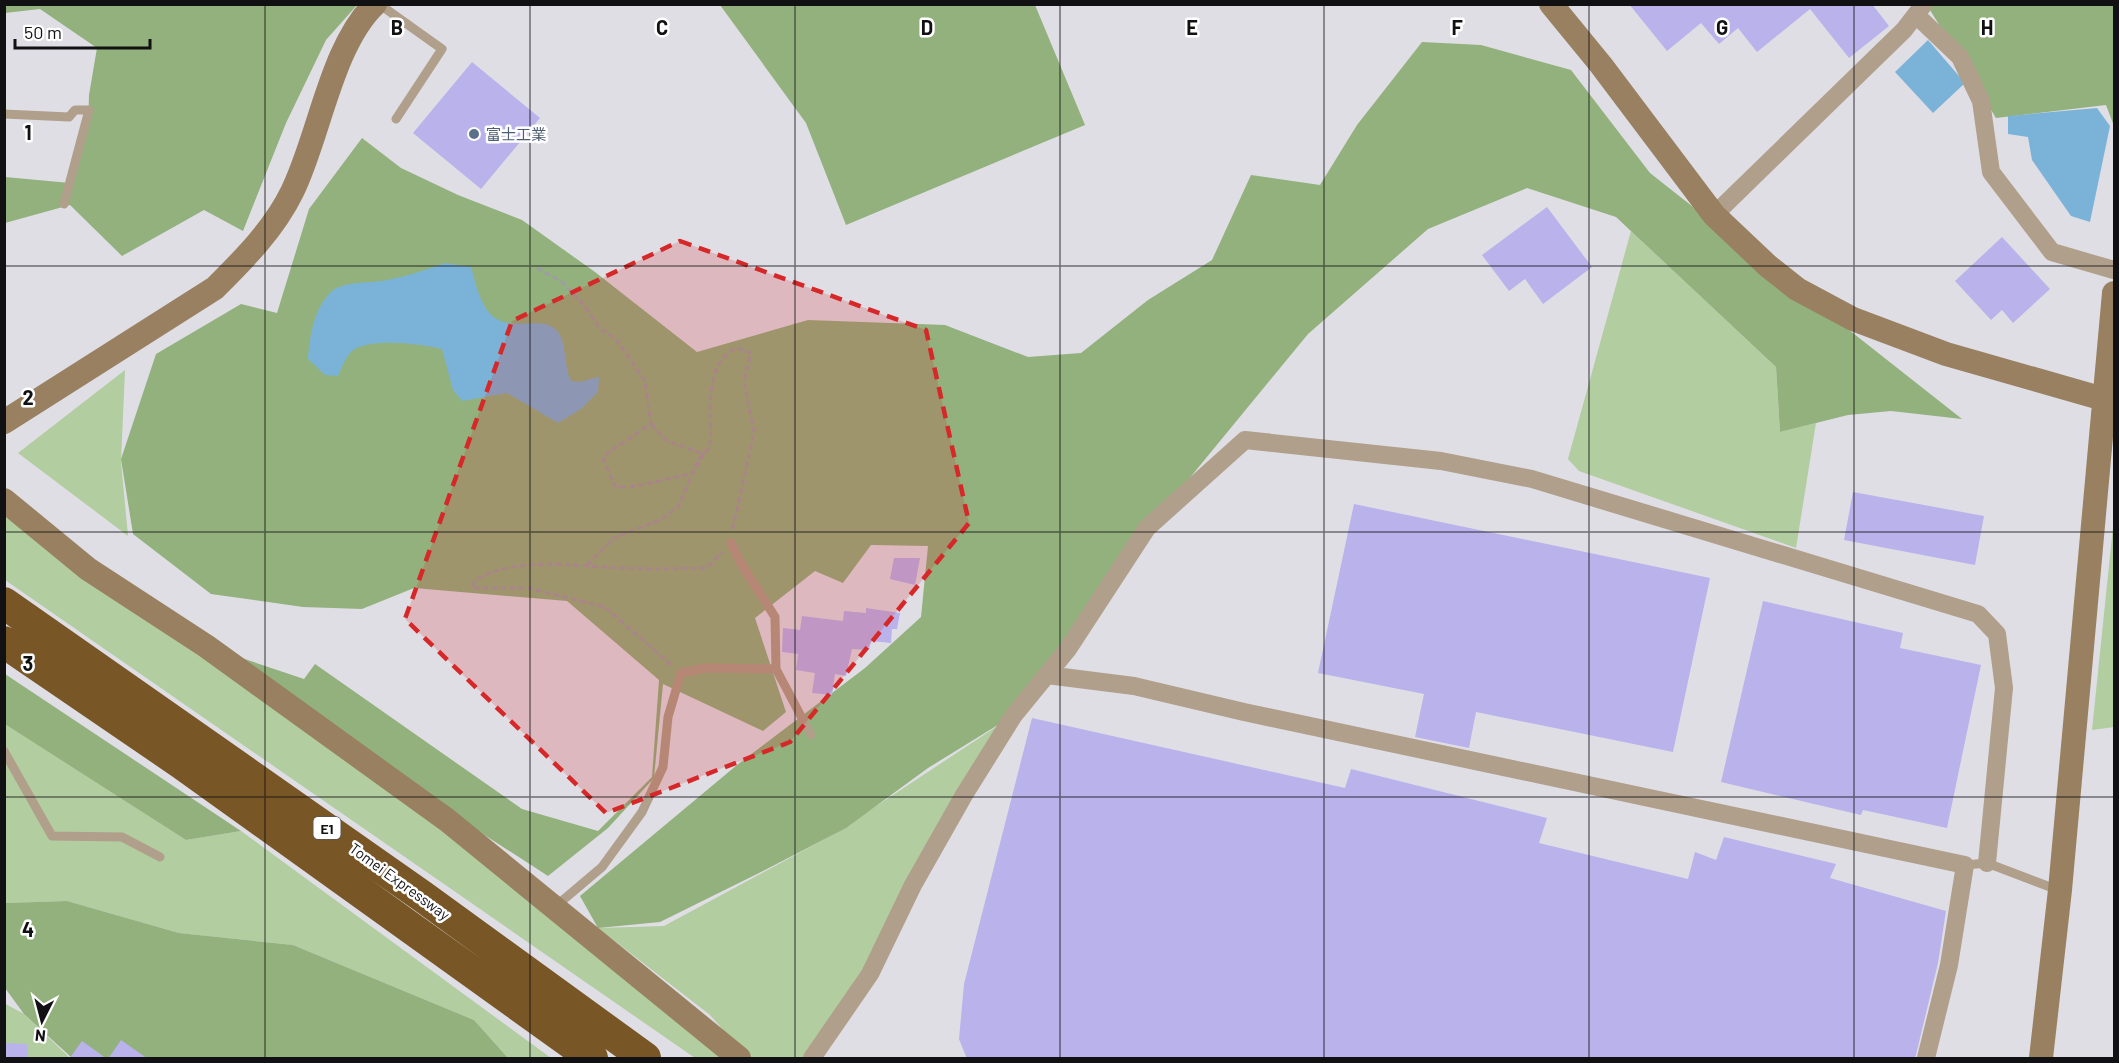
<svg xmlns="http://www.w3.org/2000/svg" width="2119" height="1063" font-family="Barlow,'Noto Sans JP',sans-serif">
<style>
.green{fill:#b2cda0}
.forest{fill:#92b17d}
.water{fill:#7bb3d8}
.building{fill:#bab2eb}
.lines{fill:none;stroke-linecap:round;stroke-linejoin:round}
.path{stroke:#9e9da3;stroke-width:3;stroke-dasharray:6 3;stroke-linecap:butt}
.lane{stroke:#b09f8a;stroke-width:9}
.street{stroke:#b09f8a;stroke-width:18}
.secondary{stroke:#998060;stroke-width:24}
.highway{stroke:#785625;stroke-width:32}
.marked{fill:#d62828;fill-opacity:0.2;stroke:#d62828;stroke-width:4.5;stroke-dasharray:12 8;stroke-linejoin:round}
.grid{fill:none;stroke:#111113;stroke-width:1.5;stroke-opacity:0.55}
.service-dot{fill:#5c6f8a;stroke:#fff;stroke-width:2}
.labels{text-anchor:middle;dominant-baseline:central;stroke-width:5;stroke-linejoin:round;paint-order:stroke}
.shield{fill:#fff;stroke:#58585a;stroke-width:1.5}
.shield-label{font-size:14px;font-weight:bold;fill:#111113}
.service-label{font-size:15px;fill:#4e5e75;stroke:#fff;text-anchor:start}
.street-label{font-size:15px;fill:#111113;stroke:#fff}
.grid-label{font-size:20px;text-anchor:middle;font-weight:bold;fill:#111113;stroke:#fff;stroke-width:5;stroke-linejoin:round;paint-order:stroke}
</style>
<rect width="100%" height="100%" fill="#dfdee5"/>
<!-- green -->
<path class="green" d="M1631,231L1776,367L1780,432L1816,423L1796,548L1579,471L1568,459Z
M125,370L121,461L128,536L18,453Z
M4,516L265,689L742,1058H695L5,580Z
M2114,517V727L2092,730Z
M1014,715L817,1050L805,1058H748L710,1015L598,928L664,926L834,834Z
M4,722L186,840L241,831L551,1058H508L474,1020L293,945L179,933L67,901L5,903Z
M4,1003L24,1014L70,1058H5Z"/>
<!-- forest -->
<path class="forest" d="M5,5H357L326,40L286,123L243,231L204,210L122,256L70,205L5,223V177L70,183L88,128L89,95L97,48L40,9L5,13Z
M720,5H1035L1085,125L846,225L806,123Z
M1927,5H2114V126L2106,105L1996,118Z
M1422,42L1481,45L1571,70L1650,173L1962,419L1891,411L1848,415L1780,432L1776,367L1616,217L1527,188L1428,229L1308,334L1133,547L1014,715L928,768L846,828L757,874L660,922L598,928L580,896L737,765L865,668L921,617L928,546L871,545L843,583L815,571L755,618L786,712L763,731L663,684L654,778L608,828L548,876L273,698L206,646L304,679L315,664L522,809L598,831L652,777L659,680L567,601L414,588L362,609L303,607L211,594L133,534L121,459L156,354L241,304L277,313L309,209L362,138L401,168L458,195L522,220L595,272L697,352L808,320L945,325L1028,357L1081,353L1148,300L1212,260L1251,175L1320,185L1357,125Z
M4,674H5L241,831L186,840L5,724Z
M67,901L179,933L293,945L474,1020L508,1058H72L24,1014L5,988V903Z"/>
<!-- water -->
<path class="water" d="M1928,40L1965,83L1933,113L1895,72Z
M2097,108L2110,126L2090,222L2071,216L2032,160L2028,137L2008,134V116Z
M445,263L471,267C475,281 478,297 487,310C506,337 542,312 558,332C566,342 564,366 571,381L579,382L599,377L598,392L581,409L558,423L507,393L462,401L453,390L442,349C421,344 370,337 352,351C346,356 341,369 338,376L325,375L308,359C310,336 313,312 329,294C341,280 370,284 387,280C407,276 426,270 445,263Z"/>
<!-- building -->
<path class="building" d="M1629,4H1872L1889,26L1849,58L1810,9L1757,52L1738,28L1719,44L1701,23L1667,51Z
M472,62L540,118L481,189L413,133Z
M1547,207L1592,267L1543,304L1525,279L1509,291L1482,255Z
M2002,237L2050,289L2013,323L2002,310L1991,320L1955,281Z
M1853,492L1984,516L1975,565L1844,540Z
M1354,504L1710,578L1673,752L1476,712L1469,748L1415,737L1424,694L1318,673Z
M894,558H920L915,585L890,579Z
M1763,601L1903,633L1900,648L1981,665L1947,828L1863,810L1861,815L1721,782Z
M866,608L900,613L897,629H892L891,643L871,641L869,650L852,649L846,676L835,674L832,695L812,693L815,673L796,670L798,654L782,652L783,628L800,630L802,616L843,621L844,611L866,613Z
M1032,718L1345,788L1351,769L1547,818L1539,843L1688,879L1695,852L1716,860L1724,837L1836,864L1830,878L1946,911L1938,963L1915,1059H967L959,1039L964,984Z
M121,1040L148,1059H108Z
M82,1041L107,1059H69Z
M4,1043L27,1044L28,1059H4Z"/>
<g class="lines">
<!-- path -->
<path class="path" d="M537,268L562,282L583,304L600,328L616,339L645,381L651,424
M651,424L667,441L704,454L692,474C671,476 632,491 615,486L603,459L609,452Z
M587,565L614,538L662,519L679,506L698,460L710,447C713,415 701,366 736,348L751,353L744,382L754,432L732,532
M671,665L605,607L528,588H472L475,580C519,556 571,566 619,568C649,569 677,569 707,568L722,552"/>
<!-- lane -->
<path class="lane" d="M379,4L442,49L396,119
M4,114L69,117L75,110H89L64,204
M731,543L740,562L775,617L776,669
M4,751L52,836L122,837L160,857
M1965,865L1987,863L2058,890
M556,906L602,867L642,812L663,767L668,717L681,673L706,668L776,669L811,735"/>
<!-- street -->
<path class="street" d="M1916,15L1960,57L1981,101L1991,172L2052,252L2114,270
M1714,215L1904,30L1924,4
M1047,675L1134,686L1244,712L1965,865L1949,965L1926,1058
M812,1058L870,974L913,885L964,795L1014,715L1068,649L1147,528L1245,440L1441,461L1532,479L1978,614L1997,634L2004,688L1987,863"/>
<!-- secondary -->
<path class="secondary" d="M1551,4L1601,65L1714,215L1768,266L1797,289L1853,319L1946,354L2114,402
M4,422L215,288C244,259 274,229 292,192C319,138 331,46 375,4
M4,500L88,569L206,646L447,820L739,1058
M2041,1058L2060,890L2114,293"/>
<!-- highway -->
<path class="highway" d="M4,603L422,896L645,1058
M4,642L181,763L592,1058"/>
</g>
<!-- marked area -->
<path class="marked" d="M680,241L926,330L969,523L790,742L606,813L405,619L512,321Z"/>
<!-- grid -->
<path class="grid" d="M265,4V1058M530,4V1058M795,4V1058M1060,4V1058M1324,4V1058M1589,4V1058M1854,4V1058M4,266H2114M4,532H2114M4,797H2114"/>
<!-- markers -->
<circle class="service-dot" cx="474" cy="134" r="6"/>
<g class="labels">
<!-- shield labels -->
<rect class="shield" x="313.5" y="817" width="27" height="22" rx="4.5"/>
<g class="shield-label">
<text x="327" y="828">E1</text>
</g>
<!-- service labels -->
<g class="service-label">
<text x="486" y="134">富士工業</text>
</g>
<!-- street labels -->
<g class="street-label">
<text transform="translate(400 881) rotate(36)">Tomei Expressway</text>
</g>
</g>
<g class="grid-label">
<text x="397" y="35">B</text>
<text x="662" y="35">C</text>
<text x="927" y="35">D</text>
<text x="1192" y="35">E</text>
<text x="1457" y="35">F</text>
<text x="1722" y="35">G</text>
<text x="1987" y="35">H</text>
<text x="28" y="140">1</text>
<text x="28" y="405">2</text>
<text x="28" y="671">3</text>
<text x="28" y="937">4</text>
</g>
<!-- border -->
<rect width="2119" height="1063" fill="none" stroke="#111113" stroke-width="12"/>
<!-- north arrow -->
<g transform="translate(42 1021) rotate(186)" stroke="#ffffff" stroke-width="4.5" paint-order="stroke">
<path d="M0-4.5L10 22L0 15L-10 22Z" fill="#111113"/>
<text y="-9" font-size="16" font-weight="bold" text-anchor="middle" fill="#111113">N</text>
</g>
<!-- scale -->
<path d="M15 39v9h135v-9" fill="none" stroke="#111113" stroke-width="3"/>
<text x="24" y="39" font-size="18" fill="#111113" stroke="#ffffff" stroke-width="4.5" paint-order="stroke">50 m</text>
</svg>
